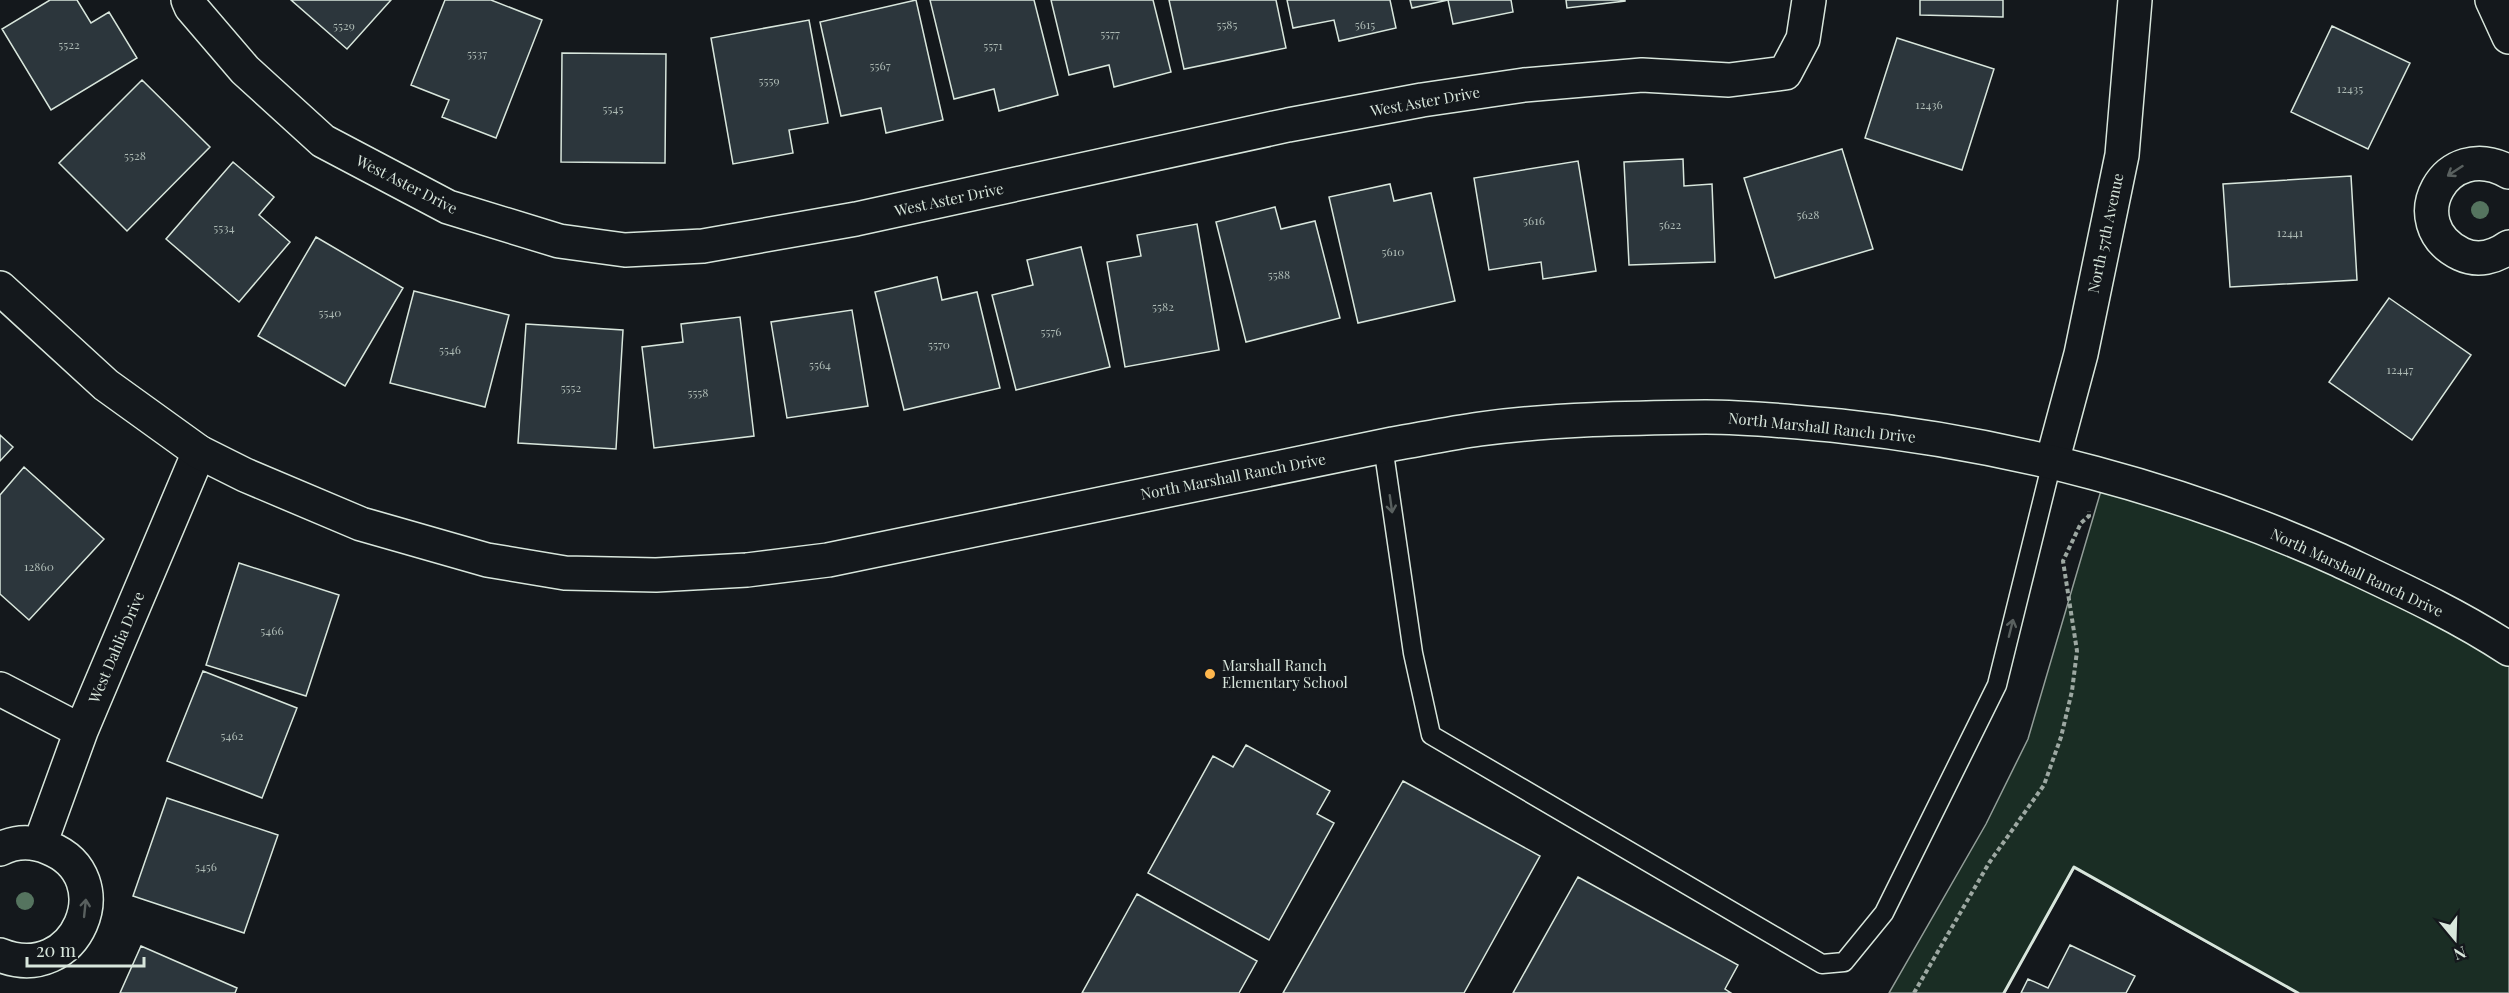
<svg xmlns="http://www.w3.org/2000/svg" width="2509" height="993" font-family="'Playfair Display',serif">
<style>
.green{fill:#1a2d24;stroke:#939e99;stroke-width:1.5}
.building{fill:#2c363c;stroke:#d8e6dc;stroke-width:1.5}
.lines{fill:none;stroke-linecap:round;stroke-linejoin:round}
.lane-casing{stroke:#d8e6dc;stroke-width:21}
.street-casing{stroke:#d8e6dc;stroke-width:36}
.secondary-casing{stroke:#d8e6dc;stroke-width:36}
.path{stroke:#9da8a2;stroke-width:4;stroke-dasharray:4.5 3;stroke-linecap:butt}
.lane{stroke:#14181c;stroke-width:18}
.street{stroke:#14181c;stroke-width:33}
.secondary{stroke:#14181c;stroke-width:33}
.wall{stroke:#d8e6dc;stroke-width:3}
.tree{fill:#55745f}
.oneway{stroke:#59605f}
.poi-dot{fill:#ffb74d;stroke:#14181c;stroke-width:2}
.labels{text-anchor:middle;dominant-baseline:central;stroke-width:4.5;stroke-linejoin:round;paint-order:stroke}
.number-label{font-size:12px;fill:#adbab4}
.street-label{font-size:15px;fill:#d8e6dc;stroke:#14181c}
.poi-label{font-size:15px;fill:#d8e6dc;stroke:#14181c;text-anchor:start}
</style>
<rect width="100%" height="100%" fill="#14181c"/>
<!-- green -->
<path class="green" d="M2105,477L2509,649V993H2298L2074,868L2004,993H1889L1986,824L2028,739Z"/>
<!-- building -->
<path class="building" d="M50,0H77L91,23L109,12L137,58L51,110L2,29Z
M291,0H391L347,49Z
M445,0H491L542,20L496,138L442,117L449,100L411,85Z
M916,0L943,120L886,133L881,108L841,116L820,22Z
M930,0H1034L1058,95L999,111L994,89L954,99Z
M1051,0H1153L1171,72L1114,87L1109,65L1069,75Z
M1169,0H1276L1286,48L1184,69Z
M1287,0H1390L1396,28L1339,41L1334,20L1293,28Z
M1410,0H1511L1513,12L1453,24L1448,0L1412,8Z
M1566,0H1625V1L1567,8Z
M1920,0H2003V17L1920,15Z
M809,20L828,123L789,130L793,153L733,164L711,38Z
M2332,26L2410,63L2368,149L2291,112Z
M1897,38L1994,69L1962,170L1865,138Z
M562,53L666,54L665,163L561,162Z
M142,80L210,147L127,231L59,163Z
M1842,149L1873,249L1775,278L1744,178Z
M1683,159L1684,186L1712,184L1715,262L1629,265L1624,162Z
M1578,161L1596,271L1543,279L1541,262L1489,270L1474,178Z
M233,162L274,197L259,215L290,242L239,302L166,239Z
M2351,176L2357,280L2230,287L2223,184Z
M1390,184L1394,201L1431,193L1455,301L1358,323L1329,197Z
M1275,207L1281,229L1315,221L1340,318L1246,342L1216,222Z
M1197,224L1219,350L1125,367L1107,262L1141,256L1137,235Z
M316,237L403,288L345,386L258,336Z
M1081,247L1110,367L1016,390L992,295L1033,285L1027,260Z
M937,277L942,300L977,292L1000,388L904,410L875,292Z
M414,291L509,315L485,407L390,383Z
M2389,298L2471,355L2412,440L2329,382Z
M852,310L868,406L787,418L771,322Z
M740,317L754,436L654,448L642,347L683,342L681,324Z
M526,324L623,330L616,449L518,443Z
M0,435L13,447L0,461Z
M24,467L104,539L29,620L0,594V495Z
M239,563L339,595L306,696L206,665Z
M203,671L297,708L262,798L167,761Z
M1246,745L1330,791L1317,814L1334,823L1269,940L1148,873L1213,756L1233,767Z
M1403,781L1540,856L1464,993H1283Z
M167,798L278,835L244,933L133,896Z
M1578,877L1738,965L1725,989L1731,993H1513Z
M1137,894L1257,961L1239,993H1082Z
M2070,945L2135,976L2126,993H2021L2028,979L2048,988Z
M141,946L237,988L235,993H120Z"/>
<g class="lines">
<defs>
<path id="lane" d="M1383,446L1413,653L1431,735L1822,964L1844,962L1884,913L1997,685L2052,462"/>
<path id="street" d="M188,0L191,7L245,70L323,141L448,207L559,241L625,250L703,246L856,219L1288,125L1422,100L1524,85L1642,75L1729,80L1785,73L1803,39L1809,0
M2492,0L2509,37
M2509,172C2445,136 2399,224 2461,254C2478,262 2495,257 2509,247
M2052,462L2081,354L2122,155L2135,0
M0,689L81,731
M40,844L81,731L199,452
M0,849C16,841 33,841 49,848C122,877 77,986 0,955"/>
<path id="secondary" d="M0,288L106,385L199,452L245,475L361,524L487,560L565,573L656,575L747,570L828,560L1393,444C1422,439 1451,433 1480,429C1554,419 1631,418 1706,417C1751,417 1796,422 1840,426C2011,444 2182,489 2339,560C2396,587 2456,614 2509,649"/>
</defs>
<!-- lane casing -->
<use href="#lane" class="lane-casing"/>
<!-- street casing -->
<use href="#street" class="street-casing"/>
<!-- secondary casing -->
<use href="#secondary" class="secondary-casing"/>
<!-- path -->
<path class="path" d="M1914,993L1989,863L2044,785L2061,737L2072,691L2077,651L2063,561L2081,523L2089,516V511"/>
<!-- lane -->
<use href="#lane" class="lane"/>
<!-- street -->
<use href="#street" class="street"/>
<!-- secondary -->
<use href="#secondary" class="secondary"/>
<!-- wall -->
<path class="wall" d="M2004,993L2074,867L2298,993"/>
</g>
<!-- trees -->
<g class="tree">
<circle cx="2480" cy="210" r="9"/>
<circle cx="25" cy="901" r="9"/>
</g>
<!-- one-way arrows -->
<defs><path id="oneway-shaft" d="M-6 0H5M1.5-3L5.5 0L1.5 3" fill="none" stroke-width="1.6" stroke-linecap="round" stroke-linejoin="round" transform="scale(1.5)"/></defs>
<g class="oneway">
<use href="#oneway-shaft" transform="translate(2455 171) rotate(147)"/>
<use href="#oneway-shaft" transform="translate(1391 504) rotate(82)"/>
<use href="#oneway-shaft" transform="translate(2011 628) rotate(-76)"/>
<use href="#oneway-shaft" transform="translate(85 908) rotate(-84)"/>
</g>
<!-- markers -->
<circle class="poi-dot" cx="1210" cy="674" r="6"/>
<g class="labels">
<!-- number labels -->
<g class="number-label">
<text x="1227" y="24">5585</text>
<text x="1365" y="24">5615</text>
<text x="344" y="25">5529</text>
<text x="1110" y="33">5577</text>
<text x="69" y="44">5522</text>
<text x="993" y="45">5571</text>
<text x="477" y="53">5537</text>
<text x="880" y="65">5567</text>
<text x="769" y="80">5559</text>
<text x="2350" y="88">12435</text>
<text x="1929" y="104">12436</text>
<text x="613" y="108">5545</text>
<text x="135" y="155">5528</text>
<text x="1808" y="214">5628</text>
<text x="1534" y="220">5616</text>
<text x="1670" y="224">5622</text>
<text x="224" y="227">5534</text>
<text x="2290" y="232">12441</text>
<text x="1393" y="251">5610</text>
<text x="1279" y="274">5588</text>
<text x="1163" y="306">5582</text>
<text x="330" y="312">5540</text>
<text x="1051" y="331">5576</text>
<text x="939" y="344">5570</text>
<text x="450" y="349">5546</text>
<text x="820" y="364">5564</text>
<text x="2400" y="369">12447</text>
<text x="571" y="387">5552</text>
<text x="698" y="392">5558</text>
<text x="39" y="566">12860</text>
<text x="272" y="630">5466</text>
<text x="232" y="735">5462</text>
<text x="206" y="866">5456</text>
</g>
<!-- street labels -->
<g class="street-label">
<text transform="translate(1425 101) rotate(-10)">West Aster Drive</text>
<text transform="translate(407 184) rotate(27)">West Aster Drive</text>
<text transform="translate(949 199) rotate(-12)">West Aster Drive</text>
<text transform="translate(2105 233) rotate(-78)">North 57th Avenue</text>
<text transform="translate(1822 427) rotate(6)">North Marshall Ranch Drive</text>
<text transform="translate(1233 476) rotate(-11)">North Marshall Ranch Drive</text>
<text transform="translate(2357 572) rotate(25)">North Marshall Ranch Drive</text>
<text transform="translate(116 647) rotate(-67)">West Dahlia Drive</text>
</g>
<!-- poi labels -->
<g class="poi-label">
<text x="1222" y="665">Marshall Ranch<tspan x="1222" dy="17">Elementary School</tspan></text>
</g>
</g>
<!-- north arrow -->
<g transform="translate(2455 939) rotate(161)" stroke="#14181c" stroke-width="4.5" paint-order="stroke">
<path d="M0-4.5L10 22L0 15L-10 22Z" fill="#d8e6dc"/>
<text y="-9" font-size="16" font-weight="bold" text-anchor="middle" fill="#d8e6dc">N</text>
</g>
<!-- scale -->
<path d="M27 957v9h117v-9" fill="none" stroke="#d8e6dc" stroke-width="3"/>
<text x="36" y="957" font-size="18" fill="#d8e6dc" stroke="#14181c" stroke-width="4.5" paint-order="stroke">20 m</text>
</svg>
